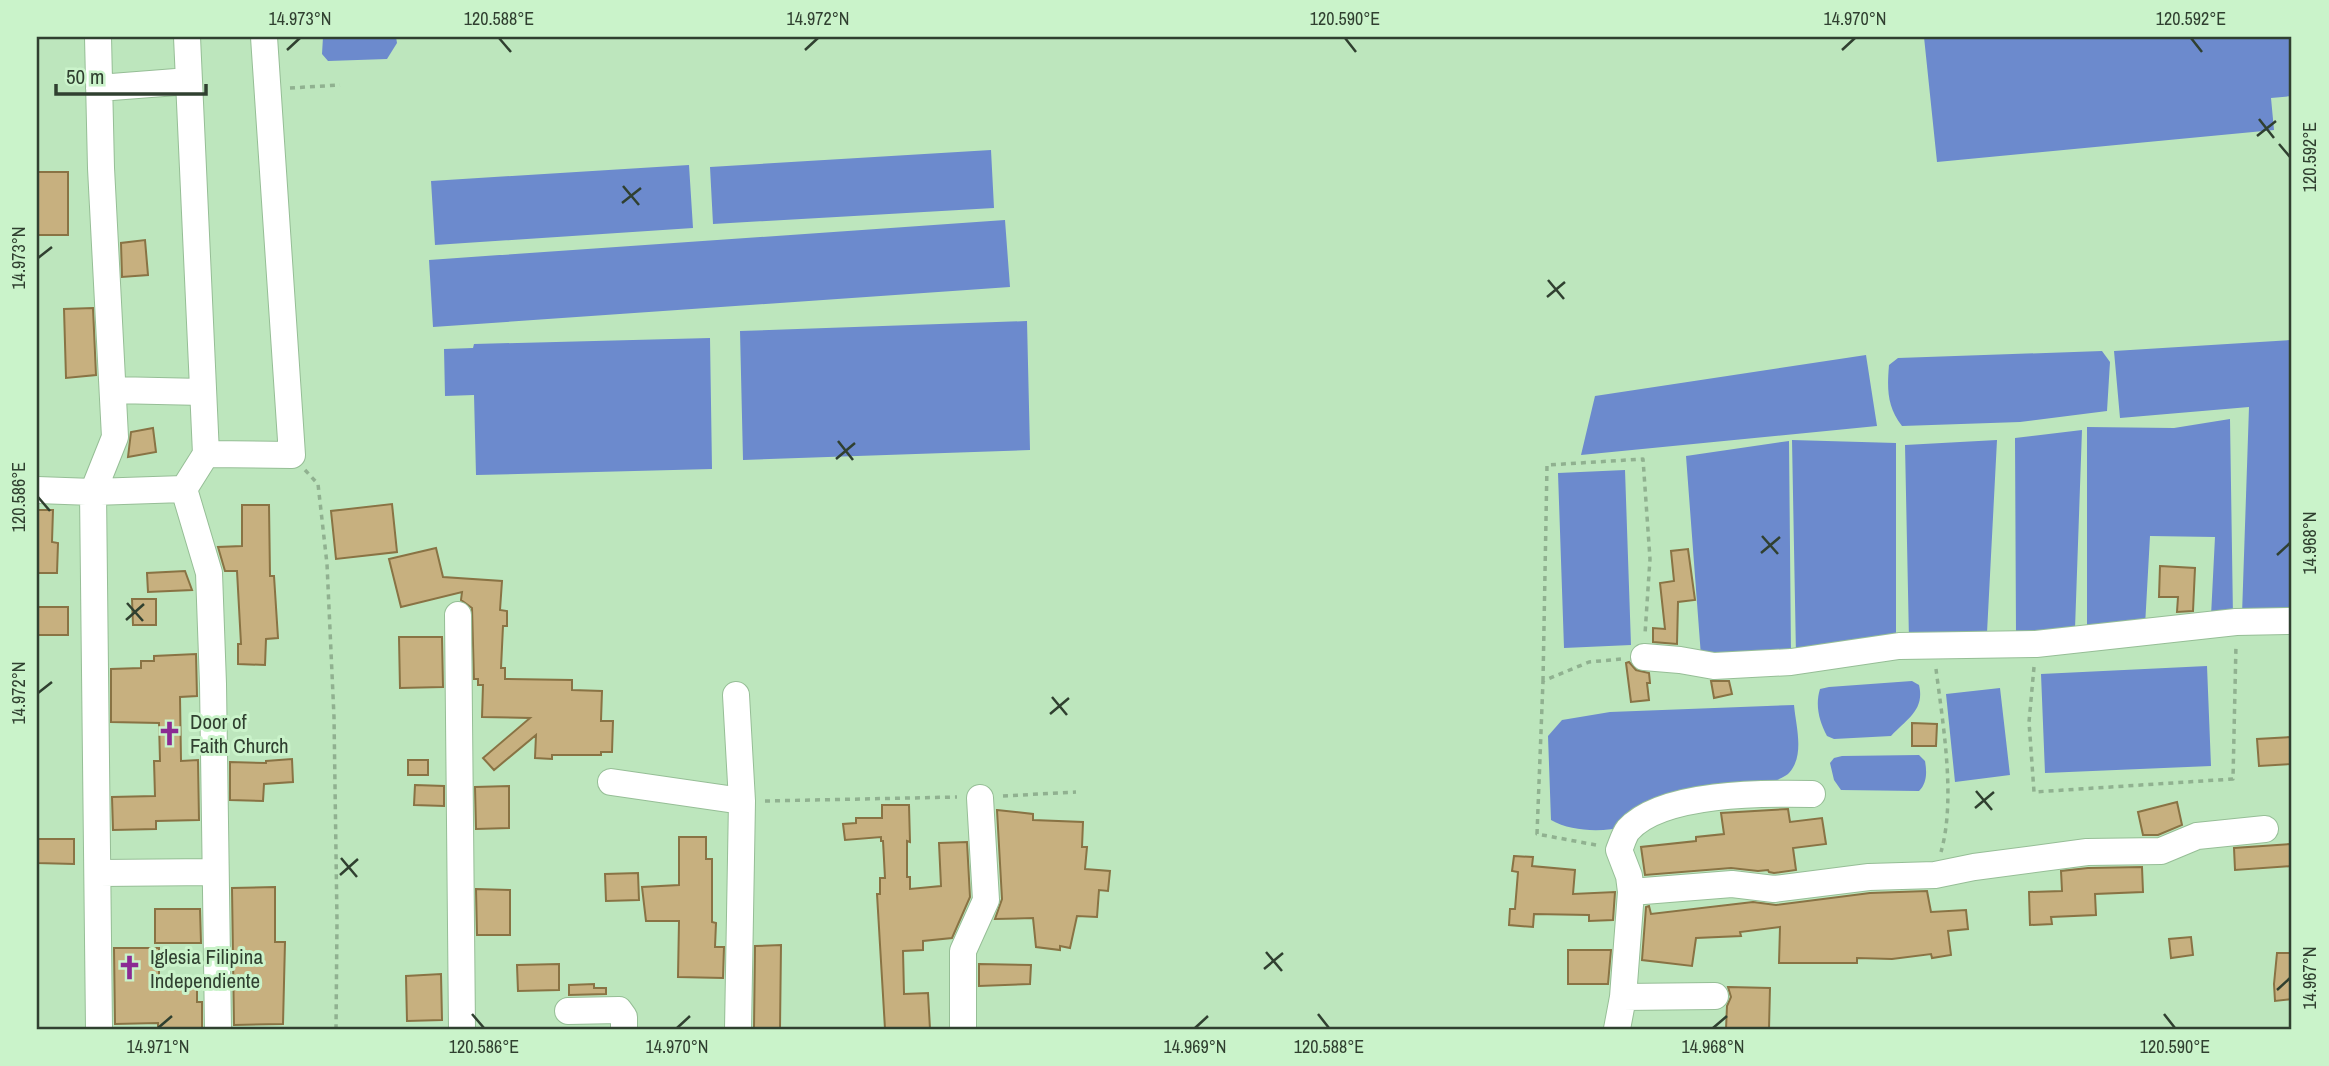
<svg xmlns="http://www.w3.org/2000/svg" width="2329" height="1066" font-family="'Archivo Narrow',sans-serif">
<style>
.water{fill:#6c8acd}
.building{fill:#c7b07f;stroke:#897344;stroke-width:2}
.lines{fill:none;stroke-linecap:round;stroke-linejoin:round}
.minor-casing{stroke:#96be96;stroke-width:28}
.path{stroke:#90b190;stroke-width:3.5;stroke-dasharray:5 5;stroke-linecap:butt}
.minor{stroke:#fff;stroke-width:26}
.ticks{fill:none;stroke:#304030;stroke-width:2.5}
.labels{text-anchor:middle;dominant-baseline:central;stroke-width:6;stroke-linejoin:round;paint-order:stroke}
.poi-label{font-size:21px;fill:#304030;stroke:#caf3ca;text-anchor:start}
.neatline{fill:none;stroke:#304030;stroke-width:2.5}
.ticks-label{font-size:18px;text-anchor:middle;fill:#304030}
</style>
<rect width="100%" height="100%" fill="#bde6bd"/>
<!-- water -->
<path class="water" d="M323,37H396L397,43L387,59L328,61L322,54Z
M1924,37H2292V96L2271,98L2274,130L1937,162Z
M991,150L994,208L713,224L710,167Z
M689,165L693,228L435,245L431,181Z
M1005,220L1010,287L433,327L429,260Z
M1027,321L1030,450L743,460L740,331Z
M710,338L712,469L476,475L474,395L445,396L444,349L473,348L474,344Z
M2292,340V613L2242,615L2249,407L2120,418L2114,351Z
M2102,351L2110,362L2107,411L2020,422L1902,426C1887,407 1887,389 1889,365L1898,358Z
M1866,355L1877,426L1581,455L1595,396Z
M2230,419L2233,617L2211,616L2215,537L2150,536L2145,626L2087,629V427L2174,428Z
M2082,430L2075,629L2016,633L2015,438Z
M1792,440L1896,443V637L1796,655Z
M1997,440L1987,633L1909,640L1905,445Z
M1789,441L1791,654L1701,656L1686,456Z
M1625,470L1631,645L1564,648L1558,473Z
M2207,666L2211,766L2045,773L2041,674Z
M1912,681L1919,685C1925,710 1907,719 1891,736L1834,739L1827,736C1819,721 1815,705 1820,689L1829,687Z
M2000,688L2010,775L1955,782L1946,694Z
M1794,705C1796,727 1805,755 1789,773C1777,786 1649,823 1625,827C1602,832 1572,832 1551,820L1548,736L1562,720L1610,712Z
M1919,755L1925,761C1927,772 1927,783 1919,791L1841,790L1834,780L1830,763L1834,758L1842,756Z"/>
<!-- building -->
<path class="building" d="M37,172H68V235H37Z
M145,240L148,275L122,277L121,243Z
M93,308L96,375L66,378L64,309Z
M153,428L156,452L128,457L131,432Z
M392,504L397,552L336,559L331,511Z
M242,505H269L270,576H274L278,638L266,639L265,665L238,664V644H241L237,571H225L218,547L242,546Z
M37,510H53L52,542L58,543L57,573H37Z
M436,548L443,577L502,581L500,610L507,611V626H503L501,668H505V679L572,680V690L602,691L601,721H613L612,752H601V755H552V759L535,758L536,735L494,770L483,758L530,718L482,717L483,685H478V679H474L472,608L461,600L462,592L401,607L389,559Z
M1688,549L1695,600L1678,602L1677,644L1653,642V628L1665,629L1660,583L1674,581L1671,551Z
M2160,566L2195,568L2193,611L2177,612L2178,597H2159Z
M185,571L192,590L148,592L147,573Z
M132,599H156V625H133Z
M37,607H68V635H37Z
M399,637H442L443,687L400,688Z
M196,654L197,696L180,697L181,761L198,760L199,820L156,821V829L113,830L112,797L155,796L154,761H160L159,723L111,722V669L141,668V661H154V656Z
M1629,662L1636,670L1649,673L1650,683H1647L1649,700L1631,702L1626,663Z
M1711,681H1729L1732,694L1714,698Z
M1912,723L1937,724L1936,746H1912Z
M2291,737L2292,764L2259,766L2257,739Z
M292,759L293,782L264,784L263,801L230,800V762L266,763V761Z
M408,760H428V775H408Z
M415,785L444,786V806L414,805Z
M509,786V828L476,829L475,787Z
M2177,802L2182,825L2158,835H2143L2138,812Z
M882,805H909L910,842L907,841V877H910V889L941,886L939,843L967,842L970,897L952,938L923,941V950L903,951L904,994L928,993L930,1029H885L877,894H880V878H885L883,841H881V837L845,840L843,824L856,823V818H882Z
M1788,809L1790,822L1822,818L1826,844L1793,848L1796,870L1774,873L1769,872L1768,870L1758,871L1731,868L1645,875L1641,847L1696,841V837L1724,834L1721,813Z
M997,810L1033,814V820L1083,822L1082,847H1087L1085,869L1110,871L1108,891L1099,890L1097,917L1077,916L1070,948L1060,946V950L1036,947L1033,918L995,919L1002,899Z
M679,837H706V859H712V922L716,923L715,947H724L723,978L678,977L679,921H646L642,887L679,885Z
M37,839H74V864L37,863Z
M2290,844L2292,866L2235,870L2234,848Z
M1514,856L1533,857L1532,866L1575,870L1573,894L1615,892L1613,920L1589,921V915L1534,914L1533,927L1509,925L1510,909H1515L1518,872L1512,871Z
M2142,867L2143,892L2095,894L2096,915L2051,917L2052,924L2030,925L2029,892L2062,891L2061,871L2088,868Z
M638,873L639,900L606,901L605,874Z
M275,887V942H285L283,1024L234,1025L232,888Z
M476,889L510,890V935H477Z
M1927,891L1931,912L1966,910L1968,929L1948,931L1951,955L1932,958L1931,954L1892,959L1857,958V963H1779L1780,927L1740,932L1741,936L1696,938L1692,966L1642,960L1646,907L1649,906L1651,914L1753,902L1776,905L1870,893Z
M155,909H200L201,943H155Z
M2191,937L2193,955L2171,958L2169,939Z
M781,945L780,1029H754L755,946Z
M114,948H159V979L197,978V1002H202V1029H158V1023L115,1024Z
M1568,950H1611L1608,984H1568Z
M2277,953H2292V999L2275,1001L2274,984Z
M559,964V990L518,991L517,965Z
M979,964L1031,965L1030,984L979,986Z
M441,974L442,1020L407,1021L406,976Z
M594,984V988H606V994L569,995V985Z
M1728,987L1770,988L1769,1029H1726L1727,1006L1731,997Z"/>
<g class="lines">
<defs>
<path id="minor" d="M98,37L101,168L115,437L93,492L99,1029
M99,88L189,81
M113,390L203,392
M206,454L292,455L264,37
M184,489L209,573L213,684L218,1029
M37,490L93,492L184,489L206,454L187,37
M458,615L462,1029
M1644,657L1680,660L1714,666L1791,662L1899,646L2036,644L2236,622L2292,621
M736,695L742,801L738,1029
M611,782L742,801
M99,873L215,872
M1631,892L1732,884L1774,889L1869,877L1935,875L1974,867L2087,852L2161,851L2197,836L2265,829
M1623,997L1715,996
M568,1011L619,1010L624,1017V1029
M963,1029V951L986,900L980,798
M1617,1029L1623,997L1631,892L1629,876L1619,850C1622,843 1624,835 1628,830C1662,792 1764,793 1812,794"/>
</defs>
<!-- minor casing -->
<use href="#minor" class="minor-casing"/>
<!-- path -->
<path class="path" d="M290,88L340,85
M305,470L318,484L327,564L334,717L337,921L336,1029
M2034,667L2029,722L2034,792L2233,779L2236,644
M1936,669C1943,725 1956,799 1941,852
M1543,681L1547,465L1643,459L1650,559L1645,634
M1003,796L1076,792
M765,801L957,797
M1596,845L1537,834L1543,681L1589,662L1622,659"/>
<!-- minor -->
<use href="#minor" class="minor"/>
</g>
<!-- ticks -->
<path class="ticks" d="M499,38L511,52M1345,38L1356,52M2191,38L2202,52M287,50L300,38M805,50L818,38M1842,50L1855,38M2259,119L2274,138M2257,136L2276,121M2279,144L2290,157M623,186L639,205M622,203L641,188M38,258L52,247M1548,280L1564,299M1547,297L1565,282M838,441L853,460M836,459L855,443M38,497L50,511M1762,536L1778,554M1761,553L1780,537M2277,555L2290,543M127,603L143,621M126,620L144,604M38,693L52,682M1052,697L1067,715M1050,714L1069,698M1976,791L1992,810M1975,808L1994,792M341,858L357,877M340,875L358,859M1266,952L1282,971M1264,969L1283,953M2277,990L2290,978M472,1014L484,1028M1318,1014L1329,1028M2164,1014L2175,1028M158,1028L172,1016M677,1028L690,1016M1195,1028L1208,1016M1713,1028L1727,1016"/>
<!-- icons -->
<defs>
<symbol id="church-bare" viewBox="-9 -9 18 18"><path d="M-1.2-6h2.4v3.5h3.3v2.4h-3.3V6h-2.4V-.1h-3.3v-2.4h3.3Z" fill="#8b2a93" stroke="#caf3ca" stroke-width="2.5" paint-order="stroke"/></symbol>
</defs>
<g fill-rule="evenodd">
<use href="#church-bare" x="152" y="716" width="35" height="35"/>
<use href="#church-bare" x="112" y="950" width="35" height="35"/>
</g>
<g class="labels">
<!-- poi labels -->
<g class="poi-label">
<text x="190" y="721">Door of<tspan x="190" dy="24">Faith Church</tspan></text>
<text x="150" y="956">Iglesia Filipina<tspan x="150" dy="24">Independiente</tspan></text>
</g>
</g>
<!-- border -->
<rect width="2329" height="1066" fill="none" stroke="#caf3ca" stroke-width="77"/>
<!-- scale -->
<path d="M56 84v10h150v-10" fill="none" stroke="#304030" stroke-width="3.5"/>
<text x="66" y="84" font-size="21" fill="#304030" stroke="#caf3ca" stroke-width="5" paint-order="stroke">50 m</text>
<rect x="38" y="38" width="2252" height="990" class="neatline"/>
<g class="ticks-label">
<text x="300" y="25">14.973°N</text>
<text x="499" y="25">120.588°E</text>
<text x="818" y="25">14.972°N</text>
<text x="1345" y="25">120.590°E</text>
<text x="1855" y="25">14.970°N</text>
<text x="2191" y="25">120.592°E</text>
<text transform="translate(2310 157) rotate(-90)" y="6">120.592°E</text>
<text transform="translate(19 258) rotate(-90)" y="6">14.973°N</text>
<text transform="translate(19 497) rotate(-90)" y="6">120.586°E</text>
<text transform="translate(2310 543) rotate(-90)" y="6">14.968°N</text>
<text transform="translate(19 693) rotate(-90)" y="6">14.972°N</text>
<text transform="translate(2310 978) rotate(-90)" y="6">14.967°N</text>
<text x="158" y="1053">14.971°N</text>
<text x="484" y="1053">120.586°E</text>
<text x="677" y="1053">14.970°N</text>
<text x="1195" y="1053">14.969°N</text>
<text x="1329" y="1053">120.588°E</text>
<text x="1713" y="1053">14.968°N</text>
<text x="2175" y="1053">120.590°E</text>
</g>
</svg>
